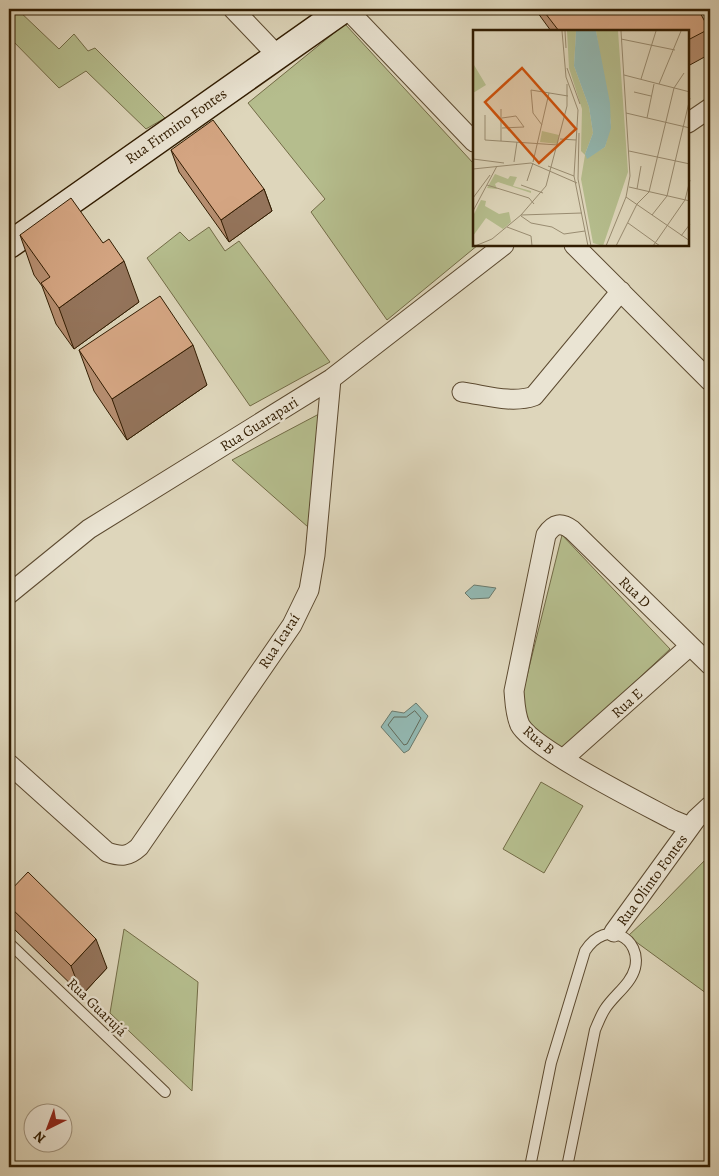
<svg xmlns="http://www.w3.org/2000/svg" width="719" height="1176" font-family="Alegreya,serif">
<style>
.green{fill:#b5bd8d;stroke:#736c47}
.water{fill:#93b9b3;stroke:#6c7a6c}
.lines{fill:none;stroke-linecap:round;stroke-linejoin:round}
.shore{stroke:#626a5a;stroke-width:1}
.lane-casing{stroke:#5c4a30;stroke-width:12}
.street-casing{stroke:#5c4a30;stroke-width:21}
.secondary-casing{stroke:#311c01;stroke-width:29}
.lane{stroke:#eae4d3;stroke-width:10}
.street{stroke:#eae4d3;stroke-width:19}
.secondary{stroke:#eae4d3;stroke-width:26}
.wall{fill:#b68e70;stroke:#311c01}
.shaded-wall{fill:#94745b;stroke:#311c01}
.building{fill:#d4a582;stroke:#311c01}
.labels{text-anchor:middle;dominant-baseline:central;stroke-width:4.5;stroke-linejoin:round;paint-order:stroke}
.street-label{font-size:15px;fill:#311c01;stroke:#eae4d3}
.inset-road{fill:none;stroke:#998c71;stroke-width:1}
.view{fill:#cd500a;fill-opacity:0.15;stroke:#cd500a;stroke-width:2.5}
.inset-edge{fill:none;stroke:#311c01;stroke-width:2.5}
</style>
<rect width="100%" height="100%" fill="#ded6bb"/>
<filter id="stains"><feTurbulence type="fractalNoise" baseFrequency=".004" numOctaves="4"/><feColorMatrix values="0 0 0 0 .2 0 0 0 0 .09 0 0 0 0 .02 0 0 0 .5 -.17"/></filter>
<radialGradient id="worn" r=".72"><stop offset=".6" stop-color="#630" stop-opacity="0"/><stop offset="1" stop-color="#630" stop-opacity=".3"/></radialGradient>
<!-- green -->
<path class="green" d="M9,9H17L59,49L74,34L88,51L95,48L165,118L146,129L86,71L59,88L9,37Z
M345,24L474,164V245H478L387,320L311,212L325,199L248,103Z
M209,227L225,251L239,241L330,362L250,406L147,258L180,232L189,241Z
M319,414L308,527L232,460Z
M562,535L670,649L559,753L516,720Z
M541,782L583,806L544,873L503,849Z
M710,855V996L628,936L659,907Z
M124,929L198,982L192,1091L110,1013Z"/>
<!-- water -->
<path class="water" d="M474,585L496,588L489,598L471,599L465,593Z
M416,703L428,716L409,750L404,753L381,727L392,711L404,713Z"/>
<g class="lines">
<!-- shore -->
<path class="shore" d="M415,711L421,718L407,744L404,745L388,725L394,717H406Z"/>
<defs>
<path id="lane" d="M9,943L165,1092
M530,1167L551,1063L585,951C607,917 642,939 635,968C631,984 614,995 605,1009C601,1015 598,1023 595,1030L567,1167"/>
<path id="street" d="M233,9L277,55
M347,9L474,142
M688,123L710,108
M574,245L710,381
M462,392C485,395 512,404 534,396L621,291
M9,594L89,529L331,379L504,245
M563,759L690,646
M9,764L107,852C121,857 128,857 139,847L292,625L309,590L315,555L331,379
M690,827L673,820C643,804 533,749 520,725C515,714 515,702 514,691L546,535C554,523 561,522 572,530L710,665
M614,932L696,819L710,806"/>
<path id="secondary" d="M9,245L344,9"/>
</defs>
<!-- lane casing -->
<use href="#lane" class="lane-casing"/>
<!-- street casing -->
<use href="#street" class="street-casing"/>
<!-- secondary casing -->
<use href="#secondary" class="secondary-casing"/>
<!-- lane -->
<use href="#lane" class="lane"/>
<!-- street -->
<use href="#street" class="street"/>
<!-- secondary -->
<use href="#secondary" class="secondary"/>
</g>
<!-- wall -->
<path class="wall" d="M535,9H698L710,33V54L688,66V31H551Z
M171,150L264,189L272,211L229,242L179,172Z
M20,235L139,302L74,349L56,324L42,286L34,275Z
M79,350L207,385L127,440L94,391Z
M9,892L107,968L82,995L13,928L9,917Z"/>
<!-- shaded-wall -->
<path class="shaded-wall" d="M264,189L272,211L229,242L221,220Z
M124,261L139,302L74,349L59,308Z
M193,345L207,385L127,440L112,399Z
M96,939L107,968L82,995L71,966Z"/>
<!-- building -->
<path class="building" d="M542,9H698L709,29L688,40V31H559Z
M213,120L264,189L221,220L171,150Z
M71,198L103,243L109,239L124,261L59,308L41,283L50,277L20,235Z
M160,296L193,345L112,399L79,350Z
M28,872L96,939L71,966L9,906V892Z"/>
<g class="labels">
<!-- street labels -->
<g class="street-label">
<text transform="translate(176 126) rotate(-35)">Rua Firmino Fontes</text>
<text transform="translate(259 424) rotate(-32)">Rua Guarapari</text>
<text transform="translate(635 592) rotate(44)">Rua D</text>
<text transform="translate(279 641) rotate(-57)">Rua Icaraí</text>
<text transform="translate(627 703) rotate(-42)">Rua E</text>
<text transform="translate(539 740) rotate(40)">Rua B</text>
<text transform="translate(652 880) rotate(-54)">Rua Olinto Fontes</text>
<text transform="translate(97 1007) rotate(44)">Rua Guarujá</text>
</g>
</g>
<!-- overview -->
<g transform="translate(473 30)">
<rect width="216" height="216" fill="#ded6bb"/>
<path d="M94,1H103L101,36L116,77L120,103L112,124L117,126L132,117L138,93L123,1H145L155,142L130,216L120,213L108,149L112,125L108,121L109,79L96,38ZM1,35L13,55L0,63V35ZM69,101L86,105L85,114L67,112ZM22,144L35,149L37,146L44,147L40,156L58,161V163L25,152L22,154L24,159L14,158ZM8,170L13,171L12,176L26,184L36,182L38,192L30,199L13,188L0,206V186Z" fill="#b5bd8d"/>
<path d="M103,1H123L137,73L138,98L132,117L114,129L112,124L120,103L116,77L101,36Z" fill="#93b9b3"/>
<path class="inset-road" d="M89,1L93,47L105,80L101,146L115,216M92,1L93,18M148,9L202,20M94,38L107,74M151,45L217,62M168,49L183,1M186,54L208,1M161,62L178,66M153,83L217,98M12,85V110L85,115M174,88L181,54M69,95L60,83L58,60L95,66M29,98L51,97L43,86L29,88M106,103L105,149L118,216M87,109L103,110M28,111V79M156,121L217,134M0,129L31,133M41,132L44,112M60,132L76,63M75,136L101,146M0,139L58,133L104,153M54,151L60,133M14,155L56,168L61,174M48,155L70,163M156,157L217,171M164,159L168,136M153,167L217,211M0,168L17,145M0,181L24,136M48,185L109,183M179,185L194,166L217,68M48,186L58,193L79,197L91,204L112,201M155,193L187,216M34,197L58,206L59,216M208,206L217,194M2,216L19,209L48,185L73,156L94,76V54M73,216H93M133,216L153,167L157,146L148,1M143,216L164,174L176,162L201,58L211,43M180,216L212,170L217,150"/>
<path class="view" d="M49,38L103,99L66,133L12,72Z"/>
<rect width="216" height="216" class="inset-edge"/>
</g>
<!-- margin -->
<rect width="719" height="1176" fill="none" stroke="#ded6bb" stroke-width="30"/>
<rect x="10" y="10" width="699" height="1156" fill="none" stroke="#311c01" stroke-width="2.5"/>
<rect x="15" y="15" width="689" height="1146" fill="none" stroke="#311c01"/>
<!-- north arrow -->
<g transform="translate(48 1128) rotate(222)"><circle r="24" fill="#eae4d3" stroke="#a0947f"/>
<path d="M0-4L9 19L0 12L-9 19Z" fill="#8f2418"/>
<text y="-8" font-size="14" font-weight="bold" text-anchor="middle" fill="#311c01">N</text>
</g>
<rect width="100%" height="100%" filter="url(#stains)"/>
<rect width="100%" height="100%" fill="url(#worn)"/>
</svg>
